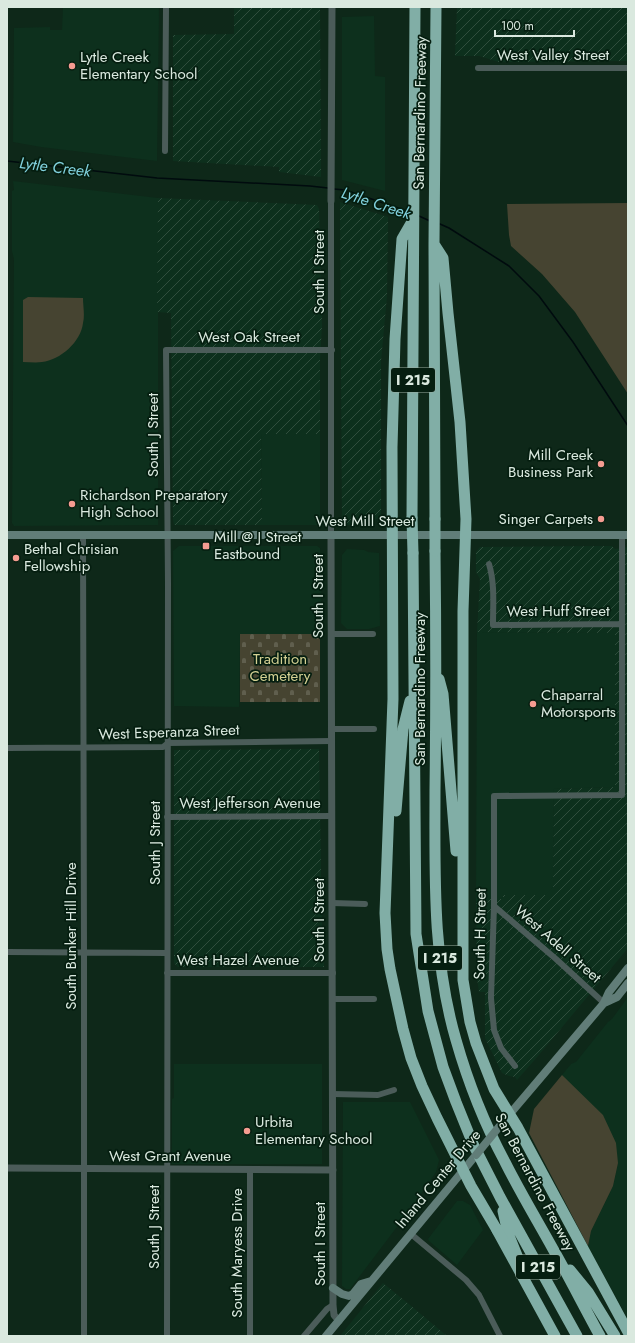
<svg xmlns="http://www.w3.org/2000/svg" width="635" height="1343" font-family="Jost,sans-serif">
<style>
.built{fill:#0d301d}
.industrial{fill:url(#industrial-furrows)}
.grass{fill:#464431}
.cemetery{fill:url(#cemetery-stones)}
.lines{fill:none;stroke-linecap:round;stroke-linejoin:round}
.stream{stroke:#000b0e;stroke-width:1.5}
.minor{stroke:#4b5c59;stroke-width:6}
.tertiary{stroke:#4b5c59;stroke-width:7}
.secondary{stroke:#617d78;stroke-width:8}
.motorway{stroke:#81aea6;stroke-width:11}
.secondary-bridge{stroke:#617d78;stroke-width:8}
.motorway-bridge{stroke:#81aea6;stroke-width:11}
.poi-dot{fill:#f59c91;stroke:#051e10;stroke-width:1.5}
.labels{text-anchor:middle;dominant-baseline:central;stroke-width:3.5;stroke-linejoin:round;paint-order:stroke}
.shield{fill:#051e10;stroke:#9aaca1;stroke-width:1}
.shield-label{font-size:14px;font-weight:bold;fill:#dae9df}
.street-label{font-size:15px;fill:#dae9df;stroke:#051e10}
.poi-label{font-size:15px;fill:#dae9df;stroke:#051e10;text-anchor:start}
.park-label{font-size:15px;fill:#d4d093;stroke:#051e10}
.water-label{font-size:16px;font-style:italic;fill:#81d1dd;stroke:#051e10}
</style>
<defs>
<pattern id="industrial-furrows" width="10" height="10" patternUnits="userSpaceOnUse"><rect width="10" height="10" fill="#0d301d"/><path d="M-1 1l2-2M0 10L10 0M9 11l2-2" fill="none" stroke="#304e3d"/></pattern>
<pattern id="cemetery-stones" width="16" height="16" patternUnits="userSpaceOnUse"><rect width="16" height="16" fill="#464431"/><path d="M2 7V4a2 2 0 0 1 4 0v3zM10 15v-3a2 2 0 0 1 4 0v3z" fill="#605f4e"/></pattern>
</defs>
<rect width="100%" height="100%" fill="#0e2819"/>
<!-- built -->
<path class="built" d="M63,7H159L157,161L41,147L13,142L14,28L50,27V30H62Z
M374,16L375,76L385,77V191L342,180V17Z
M13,181L158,198V525L14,526L12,523L14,259L12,251V191L14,190Z
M261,434H320V525H262Z
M179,546H317L320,548L321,619L320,634H240L239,707L174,706L173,551Z
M347,549L364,550L368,552L379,553L380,626L369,629H347L341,623L342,555Z
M477,632L615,633V787L554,789L553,895H503V899H476Z
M628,997V1319L588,1246L591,1231L613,1186L618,1163L562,1075L571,1064L576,1062L608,1022L612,1019Z
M174,1064H322V1164H172V1099L174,1098Z
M343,1102H410L439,1160L436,1172L412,1207L350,1289H346L342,1286Z
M457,1201H463L470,1205L483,1230L457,1265L429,1241L428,1239Z"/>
<!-- industrial -->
<path class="industrial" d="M234,7H320L321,177L279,172V167L173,161V35L234,34Z
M457,7H628V61L499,62L479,56H455Z
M158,198L317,205L319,209L322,326L320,359V434H261L262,525H174L173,520L171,313L157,312Z
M340,202L388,217L387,296L381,361V517L366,524L342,525Z
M612,546L615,549L628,547V948L538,1056L517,1080L515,1077L509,1076L502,1073L485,1038V992H479L477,978L476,899H503V895H553L554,789L615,787V633L477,632L480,579L476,572V552L480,547Z
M319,749L322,934L324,935V967H178L174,963V750Z
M383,1283L410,1305L447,1336H340Z"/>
<!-- grass -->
<path class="grass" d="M628,203V394L575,312L542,274L511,246L509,235L507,204Z
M28,297L83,298C83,306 85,315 83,323C81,342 60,360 42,362C36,363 29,362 23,362V300Z
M562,1075L603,1115L616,1143L618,1163L613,1186L591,1231L588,1246L529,1133L534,1109Z"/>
<!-- cemetery -->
<path class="cemetery" d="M240,634H320V702H240Z"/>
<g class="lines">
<!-- stream -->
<path class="stream" d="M7,161L157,178L310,186L328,188
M334,189L345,190L410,212
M419,216L430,221
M440,224L449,228L509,266L539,296L573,342L628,426"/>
<!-- minor -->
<path class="minor" d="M478,68H628
M165,151L166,7
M83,535L84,953V1336
M331,535V201
M489,564C495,584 493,604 493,625L622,624
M331,634H373
M332,729H374
M7,748L163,747L168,743L332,741
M167,817L332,816
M332,903L365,904
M494,906L556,959L604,1003
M7,952L167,953
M167,973H333
M333,999H374
M515,1066L501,1048L494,1030L491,998L494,906V796L622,795V535
M333,1094L378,1095L394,1090
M411,1234L466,1280L479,1295L500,1336
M167,1336L168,583L166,350H332
M250,1336V1170
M304,1336L327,1309L333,1305"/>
<!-- tertiary -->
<path class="tertiary" d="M331,201L332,7
M331,535L333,1305L334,1315L339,1321
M7,1168L333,1170"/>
<!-- secondary -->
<path class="secondary" d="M7,535H628
M604,1003L617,997L628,983
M503,1122L604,1003L609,992L628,968
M333,1288L342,1294L349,1296L353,1294L361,1284L371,1281
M326,1336L476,1155"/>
<!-- motorway -->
<path class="motorway" d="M413,220L402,239L395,339L392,447L393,699L385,913L387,949L390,969L403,1029L411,1058L422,1086L437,1118L471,1186L497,1230
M434,244L443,258L448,313L460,422L466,519L463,611V980L470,1022L476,1043L494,1089L518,1128L628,1332
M412,518L415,7
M435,519L434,244L436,7
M435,551C436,631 436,711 435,790C435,875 432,958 456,1040C468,1082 484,1123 505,1162C520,1192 537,1220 553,1249C569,1277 584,1307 600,1336
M413,553L416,934L428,1011L443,1067L456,1102L473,1144L500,1197L577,1336
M439,679L443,694L456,851
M396,811L403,729L410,701
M503,1211L508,1233L522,1268
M570,1270L588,1292L615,1336"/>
<!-- secondary-bridge -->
<path class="secondary-bridge" d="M476,1155L503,1122"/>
<!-- motorway-bridge -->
<path class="motorway-bridge" d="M412,518L413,553
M435,519V551
M497,1230L555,1336"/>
</g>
<!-- markers -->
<g class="poi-dot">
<circle cx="72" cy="66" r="4"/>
<circle cx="601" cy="464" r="4"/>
<circle cx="72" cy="504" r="4"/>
<circle cx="601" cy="519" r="4"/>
<rect x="202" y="542" width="8" height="8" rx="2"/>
<circle cx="16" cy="558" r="4"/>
<circle cx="533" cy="704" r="4"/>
<circle cx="247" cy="1131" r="4"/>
</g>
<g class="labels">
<!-- shield labels -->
<g class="shield">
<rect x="391" y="368" width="44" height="24" rx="3"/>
<rect x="418" y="946" width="44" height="24" rx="3"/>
<rect x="516" y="1255" width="44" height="24" rx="3"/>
</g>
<g class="shield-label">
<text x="413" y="380">I 215</text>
<text x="440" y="958">I 215</text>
<text x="538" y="1267">I 215</text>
</g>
<!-- street labels -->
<g class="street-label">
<text x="553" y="55">West Valley Street</text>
<text transform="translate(420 113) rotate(-89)">San Bernardino Freeway</text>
<text transform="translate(319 272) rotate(-90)">South I Street</text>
<text x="249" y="337">West Oak Street</text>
<text transform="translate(153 435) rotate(-90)">South J Street</text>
<text x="365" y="521">West Mill Street</text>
<text transform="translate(318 596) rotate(-90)">South I Street</text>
<text x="558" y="611">West Huff Street</text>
<text transform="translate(420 689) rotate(-90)">San Bernardino Freeway</text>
<text transform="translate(169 732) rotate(-2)">West Esperanza Street</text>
<text x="250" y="803">West Jefferson Avenue</text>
<text transform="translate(155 843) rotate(-90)">South J Street</text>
<text transform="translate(319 920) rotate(-90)">South I Street</text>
<text transform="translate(480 934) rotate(-89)">South H Street</text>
<text transform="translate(71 936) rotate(-90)">South Bunker Hill Drive</text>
<text transform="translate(558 944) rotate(41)">West Adell Street</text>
<text x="238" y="960">West Hazel Avenue</text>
<text x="170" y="1156">West Grant Avenue</text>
<text transform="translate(438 1179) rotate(-50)">Inland Center Drive</text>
<text transform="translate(535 1182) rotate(62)">San Bernardino Freeway</text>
<text transform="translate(154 1227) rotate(-90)">South J Street</text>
<text transform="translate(320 1244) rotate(-90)">South I Street</text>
<text transform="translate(237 1253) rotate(-90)">South Maryess Drive</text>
</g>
<!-- poi labels -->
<g class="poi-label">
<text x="80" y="57">Lytle Creek<tspan x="80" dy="17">Elementary School</tspan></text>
<text x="593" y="455" text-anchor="end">Mill Creek<tspan x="593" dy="17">Business Park</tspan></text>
<text x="80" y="495">Richardson Preparatory<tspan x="80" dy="17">High School</tspan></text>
<text x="593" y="519" text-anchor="end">Singer Carpets</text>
<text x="214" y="537">Mill @ J Street<tspan x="214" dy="17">Eastbound</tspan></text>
<text x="24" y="549">Bethal Chrisian<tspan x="24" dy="17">Fellowship</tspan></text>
<text x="541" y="695">Chaparral<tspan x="541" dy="17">Motorsports</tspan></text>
<text x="255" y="1122">Urbita<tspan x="255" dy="17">Elementary School</tspan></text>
</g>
<!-- park labels -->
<g class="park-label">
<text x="280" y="659">Tradition<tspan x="280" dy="17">Cemetery</tspan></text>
</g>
<!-- water labels -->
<g class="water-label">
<text transform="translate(55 167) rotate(7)">Lytle Creek</text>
<text transform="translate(376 203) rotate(18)">Lytle Creek</text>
</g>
</g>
<!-- border -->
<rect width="635" height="1343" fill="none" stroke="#dae9df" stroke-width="16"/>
<!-- scale -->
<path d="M495 30v6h79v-6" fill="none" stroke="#dae9df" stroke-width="2"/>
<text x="501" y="30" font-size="12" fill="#dae9df" stroke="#051e10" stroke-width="3" paint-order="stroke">100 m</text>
</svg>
